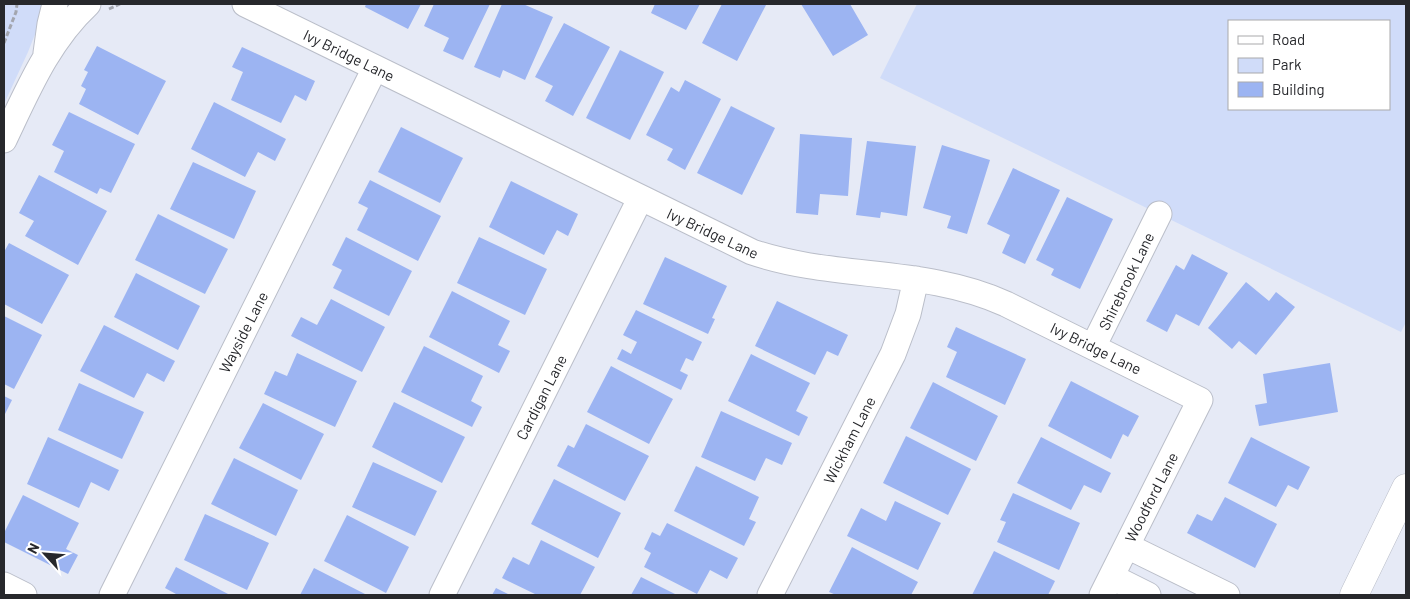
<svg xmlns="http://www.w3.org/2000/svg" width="1410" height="599" font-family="Barlow,sans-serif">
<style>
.green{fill:#d0dcf9;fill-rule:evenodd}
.building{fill:#9cb4f2}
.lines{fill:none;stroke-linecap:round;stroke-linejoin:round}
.minor-casing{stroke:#babec9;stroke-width:27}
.major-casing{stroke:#babec9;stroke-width:29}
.path{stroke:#a3a6af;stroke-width:3;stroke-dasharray:5 2.5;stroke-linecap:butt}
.minor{stroke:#fff;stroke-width:25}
.major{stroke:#fff;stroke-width:28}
.labels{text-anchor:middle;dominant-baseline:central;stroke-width:4.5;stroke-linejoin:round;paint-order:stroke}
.street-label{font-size:15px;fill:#27282c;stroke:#fff}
</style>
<rect width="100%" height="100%" fill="#e6eaf6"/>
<!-- green -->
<path class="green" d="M4,4H47L28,52L4,104Z
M917,4H1406V322L1401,332L880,78ZM1229,21H1389V109H1229Z"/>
<!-- building -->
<path class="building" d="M366,4H421L408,29L365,7Z
M434,4H490L463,60L443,51L449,38L424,26Z
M502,4H523L553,17L525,80L503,70L500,78L474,67Z
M655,4H700L686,30L651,13Z
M722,4L766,5L737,61L702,43Z
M801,4H850L868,35L833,56Z
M564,23L610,47L573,116L545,101L553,86L535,77Z
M97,46L166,81L138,135L79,104L86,89L81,86L88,72L84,70Z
M242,47L315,81L306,101L295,95L281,123L231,100L243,72L232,67Z
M620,50L664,72L630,140L586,118Z
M685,80L721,99L685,170L667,160L673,149L646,135L671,87L679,92Z
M214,102L286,139L275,161L258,152L245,177L191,149Z
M731,106L775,128L742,195L697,173Z
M69,112L135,144L111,193L100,188L97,194L54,172L64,151L52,145Z
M401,127L463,158L440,203L378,172Z
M800,134L852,138L848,196L820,194L818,215L796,213Z
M867,141L916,146L907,216L881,212L880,218L856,215Z
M942,145L990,160L967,234L947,228L951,216L923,208Z
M193,162L256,191L234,239L170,209Z
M1013,168L1060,190L1025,264L1002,253L1010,235L987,224Z
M39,175L107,211L78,265L25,236L34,221L19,213Z
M370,180L441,216L418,261L357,230L368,208L358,203Z
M511,181L578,214L568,236L557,230L544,255L489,227Z
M1067,197L1113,219L1080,289L1051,275L1054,269L1036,260Z
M158,214L228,249L205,294L135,260Z
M346,237L412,271L389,316L333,288L342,270L332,265Z
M479,237L547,269L525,315L457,283Z
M9,243L69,275L42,324L4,304V252Z
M1192,254L1228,273L1199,326L1176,314L1167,332L1146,321L1176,265L1184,270Z
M665,257L727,286L712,318L715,319L708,334L643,304Z
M136,273L200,306L178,350L114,317Z
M1246,282L1269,301L1276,292L1295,307L1256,355L1239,341L1232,349L1208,328Z
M452,291L510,321L498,345L510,351L499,373L429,337Z
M331,299L385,327L362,372L291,336L301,317L317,325Z
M777,301L848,335L838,356L827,351L815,375L755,346Z
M636,310L702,342L693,361L686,358L680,371L688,375L681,390L617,359L622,349L631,354L637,342L623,335Z
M4,316L42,335L14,389L4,384Z
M104,325L175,361L164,382L147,373L134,398L80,371Z
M956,327L1026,359L1005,405L946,377L957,352L947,347Z
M424,346L483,376L471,401L482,407L472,427L401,392Z
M297,353L357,381L335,427L264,394L275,371L287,376Z
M751,354L810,383L796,411L808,417L799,436L728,401Z
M1330,363L1338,412L1259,426L1255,405L1267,403L1263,374Z
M611,366L673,399L649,444L587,412Z
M1071,381L1139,416L1128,437L1123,434L1111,459L1048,426Z
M933,382L998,416L976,461L910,428Z
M79,383L144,412L122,459L58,430Z
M4,396L12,400L4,416Z
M394,402L465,437L442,483L372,447Z
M263,403L324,434L301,480L239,448Z
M721,411L792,443L782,465L766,458L755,481L701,457Z
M586,424L649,456L625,501L557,466L568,445L574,448Z
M906,436L971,469L948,515L883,483Z
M48,437L119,470L109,491L91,482L79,508L27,484Z
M1041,437L1111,473L1101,493L1084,485L1071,510L1017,483Z
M1251,437L1310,467L1298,490L1288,485L1276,507L1228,483Z
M234,458L298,490L276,536L211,504Z
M373,462L437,491L415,536L352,507Z
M696,466L759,497L749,519L756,522L744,546L674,511Z
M554,479L621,513L598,558L531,524Z
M1013,493L1080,523L1059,570L997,542L1006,522L1000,520Z
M23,495L79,523L66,549L78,555L68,574L4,542V533Z
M1225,497L1277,524L1255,568L1187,533L1197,514L1212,521Z
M895,501L941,523L918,570L847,536L861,508L886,521Z
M205,514L269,543L247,590L184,560Z
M347,515L409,547L386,593L324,561Z
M667,523L738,558L727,579L710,570L697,594L644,567L651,553L644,549L652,532L660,536Z
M541,540L595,567L580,595H537L502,578L513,557L529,565Z
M852,547L918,582L911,595H836L829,592Z
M994,551L1055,581L1048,595H972Z
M176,567L230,595H176V594L165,588Z
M314,568L367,595H300Z
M641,577L677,595H631Z
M496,588L510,595H492Z"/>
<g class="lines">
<defs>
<path id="minor" d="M245,4L752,252C834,280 926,267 1006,304L1200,400L1102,595
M46,53L50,24L55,4
M4,140C27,92 48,41 88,4
M1093,347L1159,214
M1127,546L1227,595
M1112,577L1148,595
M4,585L24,595
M112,595L375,68
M442,595L640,199
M770,595L893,354L908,314L916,279"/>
<path id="major" d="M1354,595L1406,488"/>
</defs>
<!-- minor casing -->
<use href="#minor" class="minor-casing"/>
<!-- major casing -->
<use href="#major" class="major-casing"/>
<!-- path -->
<path class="path" d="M109,9L120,4
M4,43L16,12L17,4"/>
<!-- minor -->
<use href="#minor" class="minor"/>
<!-- major -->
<use href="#major" class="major"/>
</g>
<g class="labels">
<!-- street labels -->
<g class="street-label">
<text transform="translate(349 55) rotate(26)">Ivy Bridge Lane</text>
<text transform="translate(713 233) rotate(25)">Ivy Bridge Lane</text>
<text transform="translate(1126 281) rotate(-64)">Shirebrook Lane</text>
<text transform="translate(243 332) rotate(-63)">Wayside Lane</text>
<text transform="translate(1096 348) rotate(26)">Ivy Bridge Lane</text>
<text transform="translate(541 397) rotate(-63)">Cardigan Lane</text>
<text transform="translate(849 440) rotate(-63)">Wickham Lane</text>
<text transform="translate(1151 497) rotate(-63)">Woodford Lane</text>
</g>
</g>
<!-- border -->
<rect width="1410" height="599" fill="none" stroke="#27282c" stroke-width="10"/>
<!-- legend -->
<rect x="1228" y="20" width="162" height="90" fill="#ffffff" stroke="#a9a9ab"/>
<rect x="1238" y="36" width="25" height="8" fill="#ffffff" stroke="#a9a9ab"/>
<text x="1272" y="45" font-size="15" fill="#27282c">Road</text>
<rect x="1238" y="58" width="25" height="15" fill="#d0dcf9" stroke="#a9a9ab"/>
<text x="1272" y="70" font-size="15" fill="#27282c">Park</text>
<rect x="1238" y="82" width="25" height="15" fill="#9cb4f2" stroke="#a9a9ab"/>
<text x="1272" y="95" font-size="15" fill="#27282c">Building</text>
<!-- north arrow -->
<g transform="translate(45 554) rotate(296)" stroke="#ffffff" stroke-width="4" paint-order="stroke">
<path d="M0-4L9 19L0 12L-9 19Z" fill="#27282c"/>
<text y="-8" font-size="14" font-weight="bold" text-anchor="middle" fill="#27282c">N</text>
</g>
</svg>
